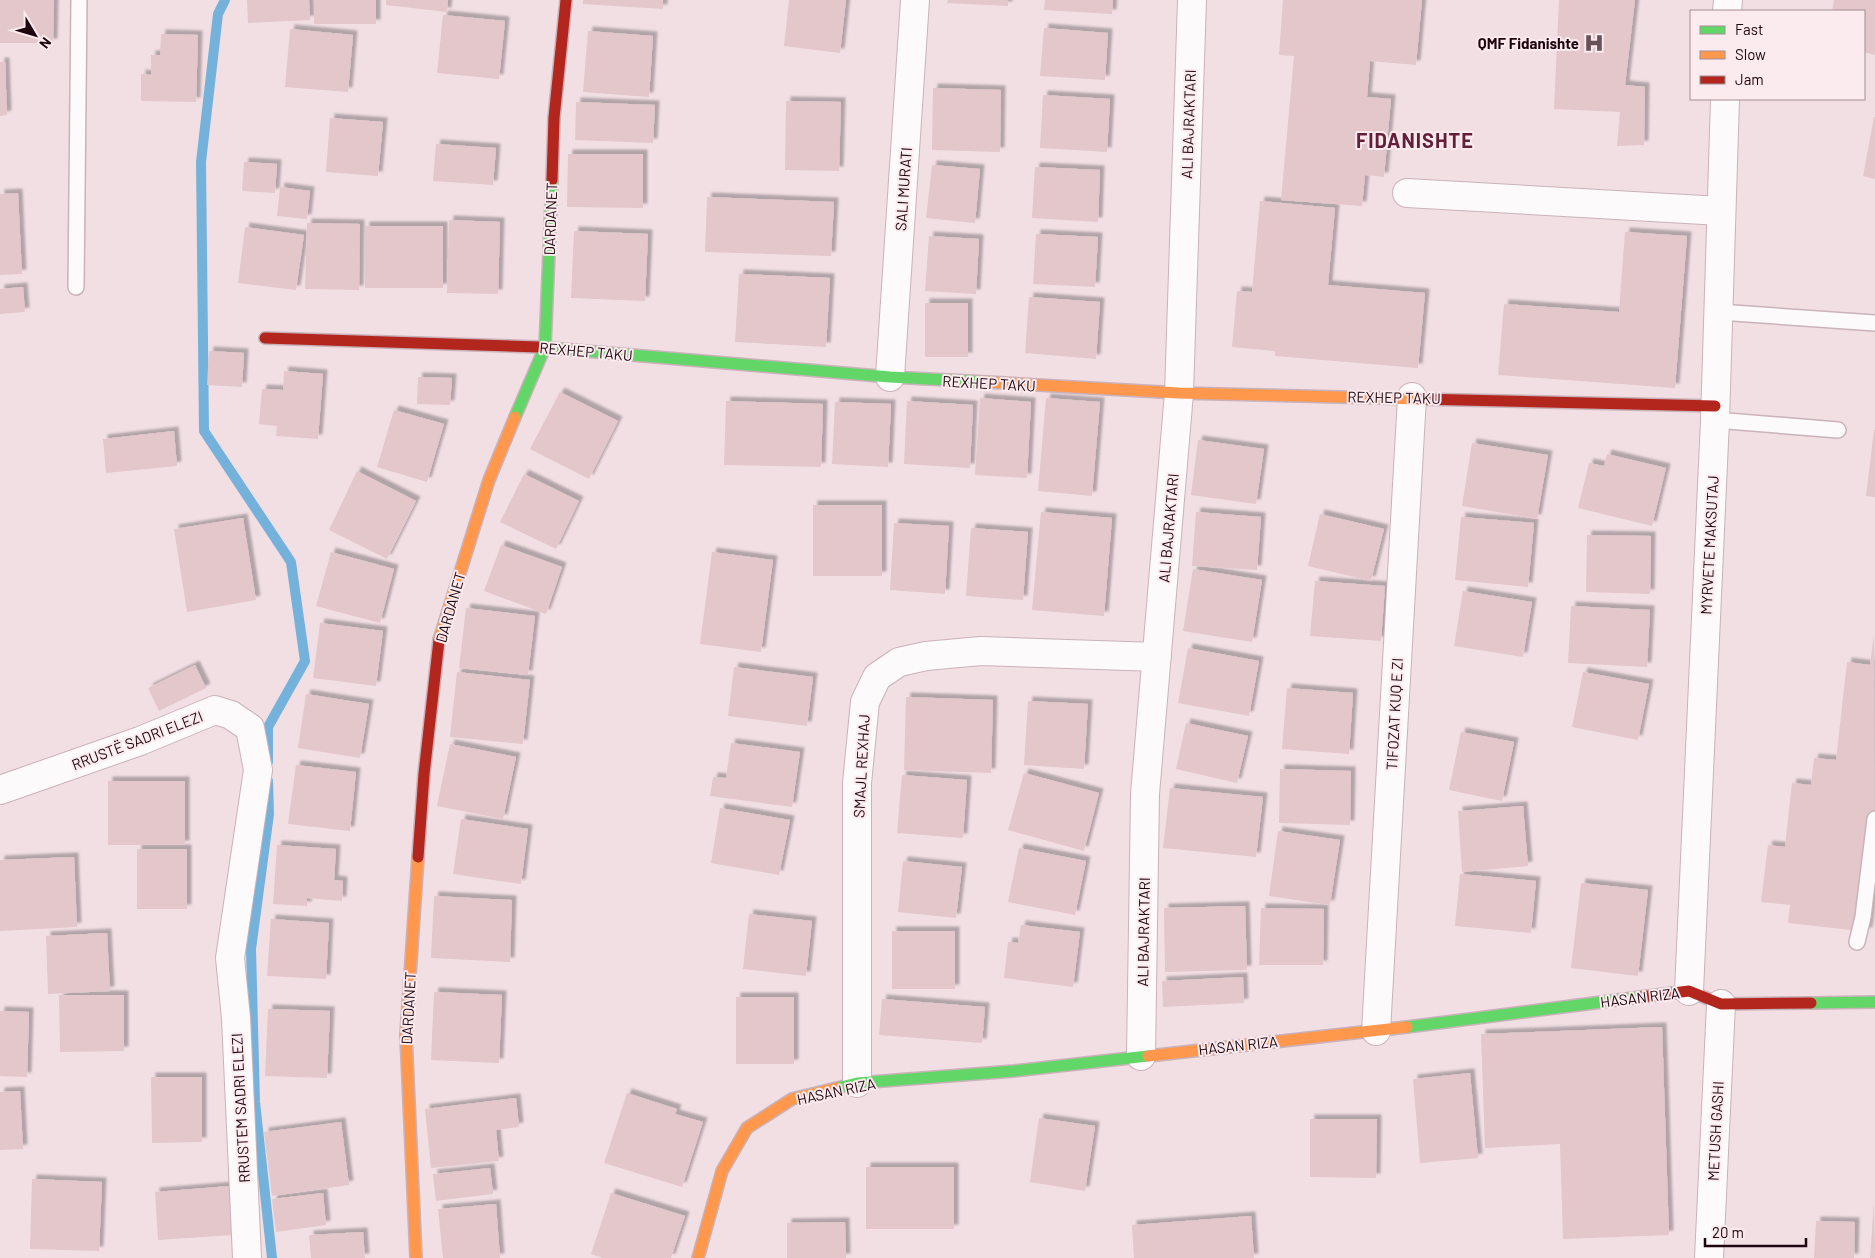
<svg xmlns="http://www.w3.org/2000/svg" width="1875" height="1258" font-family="Barlow,sans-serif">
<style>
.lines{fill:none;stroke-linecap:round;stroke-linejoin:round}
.stream{stroke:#75b2db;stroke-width:10}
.building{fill:#e3c7ca;filter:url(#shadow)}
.lane-casing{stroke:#cab2ba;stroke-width:18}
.street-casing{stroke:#cab2ba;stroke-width:30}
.fast-casing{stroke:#cab2ba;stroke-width:14}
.slow-casing{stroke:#cab2ba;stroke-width:14}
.jam-casing{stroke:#cab2ba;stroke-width:14}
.lane{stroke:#fdfafb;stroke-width:15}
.street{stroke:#fdfafb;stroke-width:28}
.fast{stroke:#63d668;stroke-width:11}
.slow{stroke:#ff974d;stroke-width:11}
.jam{stroke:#b3261e;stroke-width:11}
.labels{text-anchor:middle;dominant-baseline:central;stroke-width:4;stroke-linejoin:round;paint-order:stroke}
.poi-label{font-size:15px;font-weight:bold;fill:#1e040e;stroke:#fbeaee;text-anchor:end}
.street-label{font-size:15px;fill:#1e040e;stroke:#fbeaee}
.district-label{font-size:20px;font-weight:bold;letter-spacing:1px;fill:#631f3a;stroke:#fbeaee}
</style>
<defs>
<filter id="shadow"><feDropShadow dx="4.5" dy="-4.5" stdDeviation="1" flood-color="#0004"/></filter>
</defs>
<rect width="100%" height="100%" fill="#f2dfe4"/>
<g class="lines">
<!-- stream -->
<path class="stream" d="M225,0L218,14L201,162L204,431L291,562L305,661L268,727V762
M268,781L269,814L251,949L255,1102L272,1258"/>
</g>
<!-- building -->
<path class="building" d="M0,0H54L53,43H0Z
M247,0H309L310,20L248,23Z
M314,0H376V24H314Z
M386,0H448L447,12L386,5Z
M583,0H663V9L583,4Z
M789,0H846L840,53L784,46Z
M948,0H1008V6L947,3Z
M1045,0H1113L1112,14L1044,10Z
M1283,0H1422L1416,65L1370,61L1367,97L1391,99L1384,177L1365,175L1362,206L1281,200L1294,56L1279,55Z
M1559,0H1635L1625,85L1645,87L1644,145L1617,146L1620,112L1554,109Z
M1834,0H1875V55L1864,52V11H1832Z
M443,15L505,21L499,79L437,73Z
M1044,28L1108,33L1105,80L1040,76Z
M290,29L353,35L348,92L285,87Z
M588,31L653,36L649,97L583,92Z
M161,34L198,35L196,102L141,101V74L151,75V55H160Z
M0,62H5L7,115L0,116Z
M933,88L1001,90L1000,152L932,150Z
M1043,95L1110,99L1107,152L1040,148Z
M786,101L841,102L839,171L785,170Z
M576,102L655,105L653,143L575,140Z
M1874,117H1875V179L1863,176Z
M330,118L383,122L378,176L326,172Z
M436,144L496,148L493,185L433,181Z
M568,154H643V208L567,207Z
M244,162L277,164L275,193L242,191Z
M932,165L980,169L975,223L926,218Z
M1035,167L1100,170L1098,222L1032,218Z
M280,187L310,191L307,219L277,216Z
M18,193L22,274L0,275V194Z
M707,197L834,202L831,256L705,252Z
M1260,201L1335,208L1328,285L1425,293L1418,368L1275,356V351L1232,347L1237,291L1252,292Z
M449,220L500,222L498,294L447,293Z
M307,223L360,224L359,290L305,289Z
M365,226H443V288H365Z
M245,227L304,235L296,290L238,283Z
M574,231L648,234L645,301L571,298Z
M1625,232L1687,236L1675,388L1498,375L1504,304L1619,312Z
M1036,234L1098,237L1095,287L1033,284Z
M929,236L979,239L976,294L925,291Z
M739,274L830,278L826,347L735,342Z
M23,287L25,312L0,314V289Z
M1029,297L1100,302L1096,359L1025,353Z
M925,303H968V357H925Z
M209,351L244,353L242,387L207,385Z
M284,371L323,374L318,439L276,436L277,426L259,424L262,389L283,390Z
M418,377L452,378L450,405L417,404Z
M560,392L618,421L589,479L530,449Z
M980,398L1031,402L1027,478L975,475Z
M1046,398L1100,402L1092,496L1038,491Z
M726,401L823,404L821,467L724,465Z
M907,401L973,405L970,468L904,464Z
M835,402L891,404L888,467L832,464Z
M394,410L444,424L427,482L377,467Z
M1874,430H1875V497L1866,496Z
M174,431L177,466L106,473L103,439Z
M1198,440L1264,449L1256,504L1191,495Z
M1472,443L1548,455L1537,519L1462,506Z
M1607,454L1666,468L1652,526L1578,508L1589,463L1604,466Z
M357,471L416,501L387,559L329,530Z
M524,474L579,501L556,549L500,522Z
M813,505H882V576H813Z
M1041,512L1112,518L1104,616L1032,610Z
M1196,512L1261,517L1257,570L1192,566Z
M1320,514L1384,529L1371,581L1308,566Z
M1461,517L1534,523L1528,587L1455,580Z
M243,518L256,600L187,612L174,529Z
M894,523L949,526L945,594L890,590Z
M971,528L1028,532L1023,600L966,596Z
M1587,535L1651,536L1650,594L1586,592Z
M501,545L562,567L546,614L484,591Z
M331,552L394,569L380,623L316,606Z
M712,552L773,560L761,652L700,644Z
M1193,569L1262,580L1252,642L1183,631Z
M1315,581L1385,586L1381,641L1310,636Z
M1463,591L1532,602L1523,657L1454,646Z
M1571,606L1650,610L1647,667L1568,663Z
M466,608L535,616L528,675L459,668Z
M320,623L383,631L376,686L313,678Z
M1874,634L1875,870L1868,932L1788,923L1790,905L1761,902L1768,845L1785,847L1792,783L1811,785L1814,758L1836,760L1847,662L1870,665Z
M1188,648L1259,661L1249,716L1178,703Z
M195,665L206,688L159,711L148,688Z
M734,667L813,677L807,726L728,716Z
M457,672L530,680L523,744L450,737Z
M1583,672L1649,684L1638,740L1572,727Z
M1287,688L1353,693L1349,754L1282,749Z
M306,694L369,704L360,758L298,748Z
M906,697L993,700L991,773L904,770Z
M1028,701L1088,704L1084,769L1024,765Z
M1186,723L1248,736L1237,783L1176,769Z
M1461,732L1514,742L1502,801L1449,790Z
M731,743L800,752L792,807L710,796L713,777L726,778Z
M450,744L516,757L503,819L437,806Z
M296,765L356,772L350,831L288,824Z
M1280,769L1351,771L1350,825L1279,823Z
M1024,773L1099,793L1084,851L1008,830Z
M902,775L967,780L963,838L897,833Z
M108,781H185V845H108Z
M1170,788L1263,797L1256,857L1163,848Z
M1523,806L1528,866L1462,872L1458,811Z
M720,808L790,820L779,875L711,863Z
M461,819L528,829L521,884L453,874Z
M1278,831L1340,840L1330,905L1269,896Z
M277,845L336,849L334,880L343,881L342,901L307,898V906L273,904Z
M1019,848L1086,861L1075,915L1008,902Z
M137,849H187V909H137Z
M74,857L77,927L0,931V860Z
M903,861L962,867L956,918L898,912Z
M1460,874L1536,881L1531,933L1455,926Z
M1581,883L1648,890L1638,976L1571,968Z
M434,896L512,900L510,962L431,958Z
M1245,906L1247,970L1165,972L1164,908Z
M1261,908L1324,909L1323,965H1259Z
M749,914L812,921L806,976L743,969Z
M271,919L329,923L326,979L267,976Z
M1021,925L1080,932L1073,987L1004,978L1008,942L1018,943Z
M892,931H955V989H892Z
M107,933L110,991L48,994L46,936Z
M1243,977L1244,1003L1163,1007L1162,981Z
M434,992L502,995L499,1063L431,1060Z
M59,995H124V1051L60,1052Z
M736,997H794V1064H736Z
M882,999L985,1007L982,1043L879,1035Z
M268,1009L330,1011L327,1078L265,1076Z
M0,1011L29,1012L27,1077L0,1076Z
M1662,1027L1669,1235L1563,1239L1560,1144L1485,1148L1481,1034Z
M1470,1073L1478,1158L1420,1163L1413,1079Z
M151,1077H202V1142L152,1143Z
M20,1091L23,1149L0,1150V1092Z
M627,1093L677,1109L675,1114L703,1122L682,1187L604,1163Z
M516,1098L519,1127L496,1130L499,1161L431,1168L425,1109Z
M1039,1118L1095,1126L1085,1191L1030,1182Z
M1310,1119H1377L1376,1178L1310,1177Z
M341,1122L349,1185L272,1196L264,1132Z
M866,1167H954V1229H866Z
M490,1168L493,1194L436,1201L433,1174Z
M32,1179L102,1182L99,1251L30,1249Z
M230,1186L233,1235L158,1240L155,1192Z
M323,1193L326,1225L276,1232L272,1199Z
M611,1193L685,1216L671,1258H603L591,1254Z
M1874,1201L1875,1258H1870Z
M496,1204L500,1258H443L438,1209Z
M1251,1216L1254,1258H1134L1132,1225Z
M1816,1221L1855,1222L1854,1258H1814Z
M845,1222L846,1258H787V1223Z
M363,1232L365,1258H311L309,1235Z"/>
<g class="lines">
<defs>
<path id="lane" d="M76,287L79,0
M1719,312L1875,323
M1715,420L1838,430
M1857,942L1863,917L1875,819"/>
<path id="street" d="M1727,11L1728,0
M1407,193L1721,211
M890,377L915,0
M0,790L140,741L215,710L231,715L250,728L258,770L230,958L236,1018L247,1258
M1689,991L1715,420L1725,99
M1376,1031L1412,397
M1141,1056L1145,794L1179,393L1192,0
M857,1083V783L865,702L877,677L899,662L926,656L981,651L1157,657
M1709,1258L1721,1004"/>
<path id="fast" d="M538,347L890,377L987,382
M515,417L545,347L552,180
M1811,1003L1875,1002
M1407,1027L1641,997
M837,1088L857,1083L1014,1071L1148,1056"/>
<path id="slow" d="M987,382L1179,393L1419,399
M439,640L489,480L515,417
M1148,1056L1407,1027
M416,1258L406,1035L418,857
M698,1258L722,1171L747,1128L792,1099L837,1088"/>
<path id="jam" d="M552,180L554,118L566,0
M265,338L538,347
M1419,399L1715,406
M418,857L424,774L439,640
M1641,997L1689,991L1721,1004L1811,1003"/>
</defs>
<!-- lane casing -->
<use href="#lane" class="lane-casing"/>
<!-- street casing -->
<use href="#street" class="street-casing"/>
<!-- fast casing -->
<use href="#fast" class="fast-casing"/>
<!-- slow casing -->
<use href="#slow" class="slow-casing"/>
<!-- jam casing -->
<use href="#jam" class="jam-casing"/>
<!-- lane -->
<use href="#lane" class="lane"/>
<!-- street -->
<use href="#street" class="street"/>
<!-- fast -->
<use href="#fast" class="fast"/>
<!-- slow -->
<use href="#slow" class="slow"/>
<!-- jam -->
<use href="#jam" class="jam"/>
</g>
<!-- icons -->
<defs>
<symbol id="hospital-bare" viewBox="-9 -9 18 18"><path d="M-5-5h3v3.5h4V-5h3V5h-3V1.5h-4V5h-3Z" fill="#685159" stroke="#fbeaee" stroke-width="2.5" paint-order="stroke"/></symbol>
</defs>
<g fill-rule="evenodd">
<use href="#hospital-bare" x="1580" y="29" width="28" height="28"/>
</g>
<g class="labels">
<!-- poi labels -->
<g class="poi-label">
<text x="1579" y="43">QMF Fidanishte</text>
</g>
<!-- street labels -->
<g class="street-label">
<text transform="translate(1188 124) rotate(-88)">ALI BAJRAKTARI</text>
<text transform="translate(903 189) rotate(-86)">SALI MURATI</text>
<text transform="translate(550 219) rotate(-88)">DARDANET</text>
<text transform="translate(586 351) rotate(5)">REXHEP TAKU</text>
<text transform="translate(989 383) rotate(3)">REXHEP TAKU</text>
<text transform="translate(1394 397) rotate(1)">REXHEP TAKU</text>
<text transform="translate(1168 528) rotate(-85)">ALI BAJRAKTARI</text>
<text transform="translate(1709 545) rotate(-87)">MYRVETE MAKSUTAJ</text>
<text transform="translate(450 607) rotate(-74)">DARDANET</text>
<text transform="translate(1394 714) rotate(-87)">TIFOZAT KUQ E ZI</text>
<text transform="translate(137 740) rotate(-21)">RRUSTË SADRI ELEZI</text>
<text transform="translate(861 766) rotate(-87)">SMAJL REXHAJ</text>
<text transform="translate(1143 932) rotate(-89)">ALI BAJRAKTARI</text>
<text transform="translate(1640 997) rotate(-7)">HASAN RIZA</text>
<text transform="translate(408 1008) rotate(-87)">DARDANET</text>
<text transform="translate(1238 1045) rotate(-6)">HASAN RIZA</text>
<text transform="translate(836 1091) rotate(-12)">HASAN RIZA</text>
<text transform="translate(240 1108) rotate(-93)">RRUSTEM SADRI ELEZI</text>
<text transform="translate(1715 1131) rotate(-87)">METUSH GASHI</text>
</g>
<!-- district labels -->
<g class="district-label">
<text x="1415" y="140">FIDANISHTE</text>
</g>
</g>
<!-- legend -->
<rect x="1690" y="10" width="175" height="90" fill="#fbeaee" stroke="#a38e94"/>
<rect x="1700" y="26" width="25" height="8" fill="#63d668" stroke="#a38e94"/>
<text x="1735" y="35" font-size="15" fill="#1e040e">Fast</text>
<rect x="1700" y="51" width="25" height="8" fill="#ff974d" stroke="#a38e94"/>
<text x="1735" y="60" font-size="15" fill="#1e040e">Slow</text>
<rect x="1700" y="76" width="25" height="8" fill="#b3261e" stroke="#a38e94"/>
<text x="1735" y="85" font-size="15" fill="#1e040e">Jam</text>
<!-- north arrow -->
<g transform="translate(35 35) rotate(128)" stroke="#fbeaee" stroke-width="4" paint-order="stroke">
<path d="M0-4L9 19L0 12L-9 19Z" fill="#1e040e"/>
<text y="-8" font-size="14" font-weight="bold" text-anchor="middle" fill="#1e040e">N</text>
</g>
<!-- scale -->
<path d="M1705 1238v8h101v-8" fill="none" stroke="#1e040e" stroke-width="2.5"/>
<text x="1712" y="1238" font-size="15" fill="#1e040e" stroke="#fbeaee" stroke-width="4" paint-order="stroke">20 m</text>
</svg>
